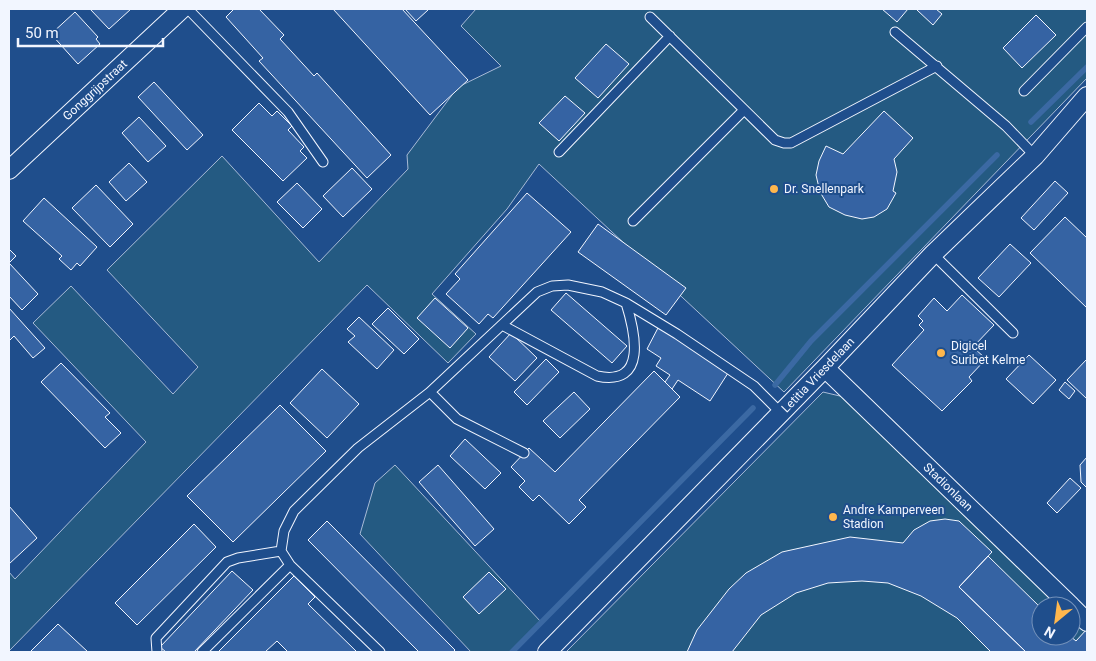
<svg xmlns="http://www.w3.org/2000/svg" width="1096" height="661" font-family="Roboto,sans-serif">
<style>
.green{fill:#245a82;stroke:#a8bbd7}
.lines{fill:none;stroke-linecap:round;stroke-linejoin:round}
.stream{stroke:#3b69a3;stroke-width:5.5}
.building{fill:#3563a3;stroke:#f2f6ff}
.lane-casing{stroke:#f2f6ff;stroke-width:11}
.street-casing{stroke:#f2f6ff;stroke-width:20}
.lane{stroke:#1f4e8c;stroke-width:9}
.street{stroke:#1f4e8c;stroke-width:18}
.poi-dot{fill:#ffb74d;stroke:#1f4e8c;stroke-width:2}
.labels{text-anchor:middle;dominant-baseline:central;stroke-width:4;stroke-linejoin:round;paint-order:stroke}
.street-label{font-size:12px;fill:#f2f6ff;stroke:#1f4e8c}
.poi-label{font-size:12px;fill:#f2f6ff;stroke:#1f4e8c;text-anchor:start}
</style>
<rect width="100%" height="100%" fill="#1f4e8c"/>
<!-- green -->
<path class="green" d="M476,9H1087V78L784,392L539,164L507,209L432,294L476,334L448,363L367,285L9,651V572L15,579L146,442L33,323L71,286L173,394L198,367L107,270L222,156L319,262L408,169L407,155L458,87L501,66L461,26Z
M823,392L844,397L983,534L1069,606H1041V636H1071V608L1087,624V652H566Z
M395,465L541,622L512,652H471L360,534L375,483Z"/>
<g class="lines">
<!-- stream -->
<path class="stream" d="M1031,122L1087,67
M775,385L811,341L997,155
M512,652L753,408"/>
</g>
<!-- building -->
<path class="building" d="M90,9H131L109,29Z
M234,9H259L284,35L280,39L314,76L317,73L391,155L367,178L259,61L263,58L226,17Z
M333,9H402L468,80L430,115Z
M405,9H427L428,10L416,21Z
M882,9H908L897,22Z
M918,9H936L942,14L933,25L917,10Z
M75,12L98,37L96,39L100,44L78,64L51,34Z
M1036,15L1056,35L1022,68L1003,48Z
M606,44L629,64L598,98L575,78Z
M154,82L203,135L187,150L138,97Z
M565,96L585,113L559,141L539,123Z
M259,103L272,116L277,111L292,126L288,130L304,147L300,151L307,158L283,181L232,130Z
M884,111L913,138L894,159L897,172L893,191L896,193L887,209L874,217L862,219L845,215L829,207L820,192L816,175L819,161L826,146L843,154Z
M139,117L166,146L148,162L122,133Z
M129,163L147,182L126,201L109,182Z
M352,168L372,189L343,217L323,196Z
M1055,181L1068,193L1034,230L1021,218Z
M297,183L322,209L303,228L277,202Z
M96,185L133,224L110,247L72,208Z
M527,193L571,232L493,318L488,314L479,324L446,294L460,279L455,274Z
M44,198L97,247L80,266L77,263L71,270L59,259L62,256L23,221Z
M1065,217L1087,238V308L1030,253Z
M598,224L686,288L666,315L578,252Z
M1010,244L1031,263L999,297L978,278Z
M9,249L16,256L9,263L38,294L22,310L9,296Z
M566,293L627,346L612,363L551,310Z
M962,295L994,325L973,347L986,359L969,377L972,381L942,411L892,365L924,330L919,325L923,321L918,316L934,298L947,311Z
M435,298L468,328L450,348L417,318Z
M9,308L45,348L33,358L14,336L9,341Z
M388,308L419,339L404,354L372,324Z
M359,317L394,350L377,369L348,342L355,336L347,329Z
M659,326L730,370L710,401L678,380L672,389L665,382L670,375L656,366L661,358L647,349Z
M511,333L537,358L515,381L489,357Z
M1029,355L1056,380L1033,404L1006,379Z
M546,359L559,372L527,405L514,392Z
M1087,359V399L1067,380Z
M61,363L110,413L105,417L121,433L105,448L41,382Z
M322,369L359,404L327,438L290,403Z
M654,371L680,397L579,500L586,507L569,524L539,495L533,501L519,487L525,481L511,467L529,448L555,472Z
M1065,382L1075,391L1069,399L1059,390Z
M574,392L590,409L560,438L543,421Z
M280,405L326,451L233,542L187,496Z
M465,439L501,473L485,489L450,456Z
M1087,457V488L1081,482L1080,465Z
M438,465L494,529L475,546L419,482Z
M1070,478L1081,488L1057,513L1047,503Z
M9,506L37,538L9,564Z
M945,519L959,521L992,552L959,587L1026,652H991L957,618L921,596L888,583L862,581L828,583L796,593L761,615L732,652H687L697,630L729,589L746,573L782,552L850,537L903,543L914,530L930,521Z
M327,521L455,650L453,652H419L308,540Z
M194,524L216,547L137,625L115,603Z
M988,556L1041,608V636H1070L1076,641L1087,629V652H1026L959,587Z
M232,571L253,590L194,652H166L160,647Z
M489,572L506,589L479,614L463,597Z
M294,576L315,597L308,604L357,652H288L277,641L265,652H218Z
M58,624L88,652H30Z"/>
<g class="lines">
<defs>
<path id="lane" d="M188,9L288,112L323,162
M650,17L775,140L784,143H791L937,66
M895,32L1006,126L1035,156
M1024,91L1087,27
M559,152L670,36
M633,221L744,110
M933,254L1013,333
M502,325L597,376C648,387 635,332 626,303
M430,392L457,419L524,453
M290,565L281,551L284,531L294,511L358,448L430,392L537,292L552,286L568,285L602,292L626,303L677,334L754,386L781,413
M157,652L156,638L227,562L238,558L281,551
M202,652L290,565L380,652"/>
<path id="street" d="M9,170L182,9
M825,368L1071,606
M1071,606L1087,622
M547,652L825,368L933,254L1035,156L1087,96"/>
</defs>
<!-- lane casing -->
<use href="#lane" class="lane-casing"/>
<!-- street casing -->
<use href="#street" class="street-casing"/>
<!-- lane -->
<use href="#lane" class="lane"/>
<!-- street -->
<use href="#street" class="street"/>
</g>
<!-- markers -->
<g class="poi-dot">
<circle cx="774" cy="189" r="5"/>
<circle cx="941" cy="353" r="5"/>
<circle cx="833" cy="517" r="5"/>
</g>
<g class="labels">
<!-- street labels -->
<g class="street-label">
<text transform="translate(95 90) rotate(-43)">Gonggrijpstraat</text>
<text transform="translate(818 375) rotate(-46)">Letitia Vriesdelaan</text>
<text transform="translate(948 487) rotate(44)">Stadionlaan</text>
</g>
<!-- poi labels -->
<g class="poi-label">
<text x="784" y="189">Dr. Snellenpark</text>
<text x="951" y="346">Digicel<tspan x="951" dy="14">Suribet Kelme</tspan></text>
<text x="843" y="510">Andre Kamperveen<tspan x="843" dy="14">Stadion</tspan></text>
</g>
</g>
<!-- border -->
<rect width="1096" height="661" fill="none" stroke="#f2f6ff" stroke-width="20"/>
<!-- north arrow -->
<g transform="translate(1056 621) rotate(209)"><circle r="24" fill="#1f4e8c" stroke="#7391ba"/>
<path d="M0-4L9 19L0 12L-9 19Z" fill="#ffb74d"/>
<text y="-8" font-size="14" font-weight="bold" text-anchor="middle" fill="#f2f6ff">N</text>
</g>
<!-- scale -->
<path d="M18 38v8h145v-8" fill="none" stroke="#f2f6ff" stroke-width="2.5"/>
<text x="25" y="38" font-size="15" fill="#f2f6ff" stroke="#1f4e8c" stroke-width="4" paint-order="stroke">50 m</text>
</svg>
